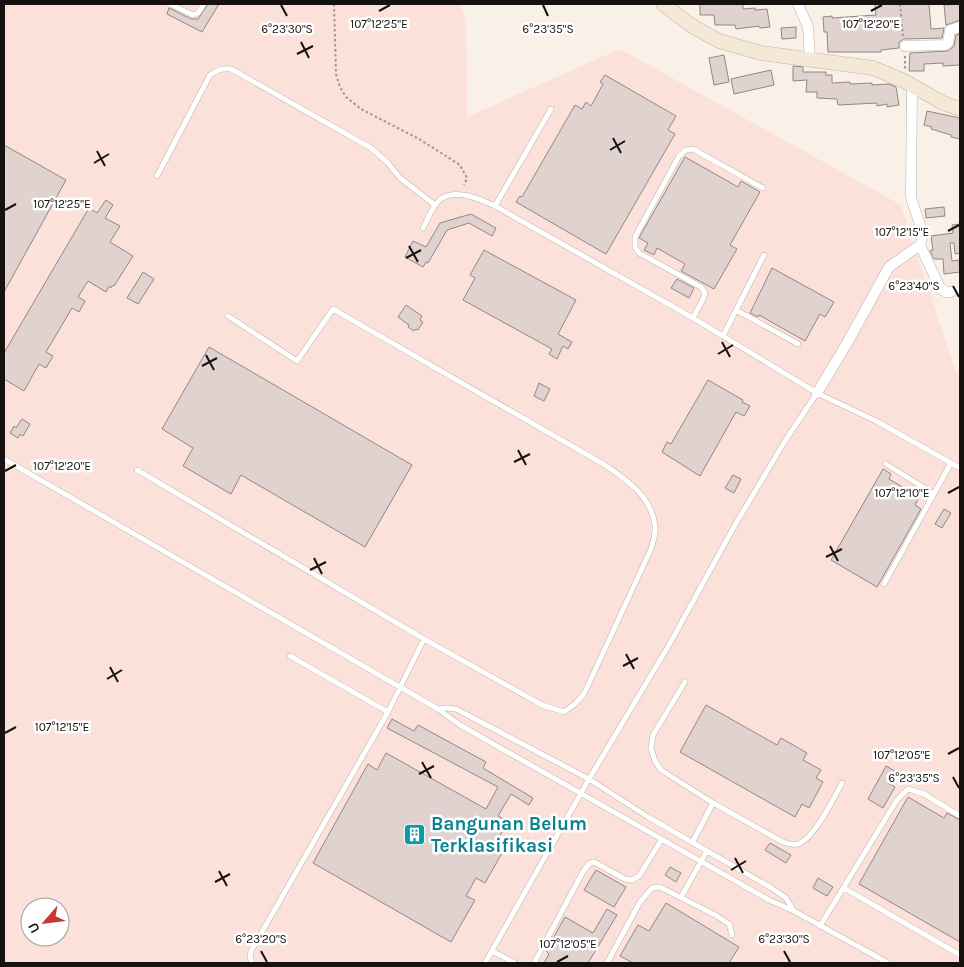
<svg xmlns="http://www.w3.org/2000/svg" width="964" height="967" font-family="Karla,sans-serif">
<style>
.industrial{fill:#fbe1da;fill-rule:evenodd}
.building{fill:#e0d3cf;stroke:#928783}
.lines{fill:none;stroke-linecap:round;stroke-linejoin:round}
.lane-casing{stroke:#bcb3ab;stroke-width:6}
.street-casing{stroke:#bcb3ab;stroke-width:11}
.secondary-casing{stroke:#bcb3ab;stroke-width:15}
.path{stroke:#9f9891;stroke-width:2;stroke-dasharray:2.5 2.5;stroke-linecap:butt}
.lane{stroke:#fff;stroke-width:5}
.street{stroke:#fff;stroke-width:10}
.secondary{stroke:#f5e8d6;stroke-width:14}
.ticks{fill:none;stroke:#15120f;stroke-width:2}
.labels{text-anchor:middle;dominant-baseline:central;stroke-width:5;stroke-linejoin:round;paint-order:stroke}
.culture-label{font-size:19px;font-weight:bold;fill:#0d838f;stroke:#fff;text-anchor:start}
.ticks-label{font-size:12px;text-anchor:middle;fill:#15120f;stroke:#fff;stroke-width:5;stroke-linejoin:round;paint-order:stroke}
</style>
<rect width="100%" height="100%" fill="#f9f0e7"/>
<!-- industrial -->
<path class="industrial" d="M4,4H461L466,23L467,117L620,49L901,205L957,375H960V963H4ZM30,907H60V937H30Z"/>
<!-- building -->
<path class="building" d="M208,4H219L202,32L167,14L169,8L191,19H198Z
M700,4H743V9L755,8V10L767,9L770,27L760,28L759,26L736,29L735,25H715L714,15H700Z
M875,4H929L931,29L944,28L942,38L904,39L899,42V48L881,50V52H828L827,32H824L823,17L832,16V18L876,15Z
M960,4V20L946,25L944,5Z
M796,27V38L782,39L781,28Z
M960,34V65L943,66V63L924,64V71H909L910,53L948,51L954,46L956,35Z
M724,55L729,82L714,85L709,58Z
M793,66L803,67V72H826V75H832V83L850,82V84L872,83V85L889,84L896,87L899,105L887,107V104L877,106V103L838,105L837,99L817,98V92H806L807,80L793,81Z
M771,70L774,85L734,94L731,79Z
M605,75L676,116L668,130L675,134L606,254L516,202L520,196L522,197L575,105L582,109L586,102L591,106L603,84L600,82Z
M927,111L960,118V139L951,137V135L931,129L932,127L924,125Z
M4,145L66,180L4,292Z
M685,157L738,187L741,181L760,192L730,245L737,249L714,289L681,271L685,264L657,248L654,255L644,250L648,243L639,238Z
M106,200L113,205L105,218L120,226L110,242L133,256L114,286L113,285L111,288L109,286L106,292L88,281L78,297L85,301L79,312L72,308L46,352L53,356L46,368L39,364L24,391L4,379V353L89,208L97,213Z
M944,207L945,216L926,218L925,209Z
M471,214L496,228L492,236L469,223L447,230L428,263L426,262L423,267L405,257L413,241L426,247L440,223Z
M960,224V253L955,254L954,243H950L952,261L959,260L960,272L944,274L943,259H934L930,251L933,250L931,236L953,233L952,225Z
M484,250L576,300L558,334L572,342L568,349L563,346L557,359L549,354L552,349L463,300L475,278L470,275Z
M772,268L834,302L825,317L820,314L805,341L759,315L758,317L750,313Z
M143,272L154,279L138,304L127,298Z
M677,279L694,288L689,298L671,288Z
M406,305L422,316L420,320L423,322L418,330L416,329L414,331L408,327L409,325L398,317Z
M209,347L412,465L365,547L241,475L231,494L183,466L193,448L162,429Z
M708,380L743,400L742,402L750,406L744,416L736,412L700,476L662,452L667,442L671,444Z
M539,383L550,389L544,401L534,396Z
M22,419L30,424L23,436L20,434L18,438L10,433L14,426L16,428Z
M883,469L891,474L889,479L919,497L915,505L921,509L877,587L831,560Z
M733,475L741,479L734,493L725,488Z
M944,509L951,513L942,528L935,524Z
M706,705L777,745L781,738L807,753L803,760L821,770L816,778L823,782L809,808L802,804L795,817L680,752Z
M392,719L414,731L418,725L486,762L483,768L533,798L529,805L511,794L498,816L508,822L493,847L502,853L485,883L476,878L466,896L475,900L451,942L313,863L368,764L377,770L386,753L486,809L498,787L387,728Z
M886,766L895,771L888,783L895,787L883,808L868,799Z
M908,797L944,818L947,813L960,820V942L859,884Z
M770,843L791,855L786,863L765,850Z
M670,867L681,873L676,882L665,875Z
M596,870L626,887L614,907L584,890Z
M818,878L833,887L827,896L813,888Z
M666,903L739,947L729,963H633L620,956L638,925L649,931Z
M607,909L617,915L588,963H544L549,954L546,951L565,917L593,933Z"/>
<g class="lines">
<defs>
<path id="lane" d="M170,4L193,15L198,13L204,4
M157,176L210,75C217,70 222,68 231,69L371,148L387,162L400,178L435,205
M495,206L551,109
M423,228C428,219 433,204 442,198C458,189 480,199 495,206L693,318L817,393L876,421L960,468
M736,310L798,344
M693,318L703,299L705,293L701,287L639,253L635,247V237L679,156L686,150L693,149L763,188
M723,336L764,255
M4,459L438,709L460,725L769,900L794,911L888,963
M886,464L934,494
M137,470L424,639L542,705L564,712L575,704L584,694L651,549C653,542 656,533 655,526C652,497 627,480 605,465L333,309L297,361L228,316
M884,584L951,463
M290,656L388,712
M685,682L653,735L651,748L655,761L661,770L713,803
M438,709L447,708L456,709L589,779L648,817L770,887L786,898L794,911
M693,841L713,803L783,842C788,844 793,845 798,844C815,838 833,799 842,783
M844,888L960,955
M681,897L707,851
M820,926L897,800L908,789L924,794L960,816
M492,951L515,963
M252,963L250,956L251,951L388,712L424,639
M485,963L589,779L669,645L735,525L785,441L817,393
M534,963L584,870L590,863L594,862L625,879L632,880L639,876L662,839
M607,963L640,902L652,888L660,887L717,916L729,924L732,935"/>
<path id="street" d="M798,4L808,27L810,60
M905,46L945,45L948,43L950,30L960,27
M920,245L940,288L946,292H951
M817,393L846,345L889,267L920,245C927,232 913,210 911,196L912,85"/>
<path id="secondary" d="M663,4L692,26L719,41L761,53L873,68L904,81L943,103L960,109"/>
</defs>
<!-- lane casing -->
<use href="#lane" class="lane-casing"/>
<!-- street casing -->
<use href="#street" class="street-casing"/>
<!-- secondary casing -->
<use href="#secondary" class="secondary-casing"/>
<!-- path -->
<path class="path" d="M334,4L336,74L340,87L346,97L361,109L419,139L460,165L467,178L464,185
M900,4L903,36
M905,56V69"/>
<!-- lane -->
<use href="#lane" class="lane"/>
<!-- street -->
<use href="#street" class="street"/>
<!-- secondary -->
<use href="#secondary" class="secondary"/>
</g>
<!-- ticks -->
<path class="ticks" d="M281,5L287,16M543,5L548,16M379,11L390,5M871,11L882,5M301,42L309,58M297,54L313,46M613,138L621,153M610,150L625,141M97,151L105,166M94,163L109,154M5,210L16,204M948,231L959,225M409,246L418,262M406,258L421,250M953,286L959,297M722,342L730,357M718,354L733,345M206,355L214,370M202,366L217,358M518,450L526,465M514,462L530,454M5,471L16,465M948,493L959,487M830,546L838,561M826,557L842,549M314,558L322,574M310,570L326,562M626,654L634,669M623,666L638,658M110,667L118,682M107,679L122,670M5,733L16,727M948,754L959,748M422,762L431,778M419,774L434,766M953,777L959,788M735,858L743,873M731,870L746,861M219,871L227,886M215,882L230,874M261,951L267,962M784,951L790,962M557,962L568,956"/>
<!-- icons -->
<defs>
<symbol id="building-square" viewBox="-11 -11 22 22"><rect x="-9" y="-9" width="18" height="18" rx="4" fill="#0f9aa8" stroke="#fff"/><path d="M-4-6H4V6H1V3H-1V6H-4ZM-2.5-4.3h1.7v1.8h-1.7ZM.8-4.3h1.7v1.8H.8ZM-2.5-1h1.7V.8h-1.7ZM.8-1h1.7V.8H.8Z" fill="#fff"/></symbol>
</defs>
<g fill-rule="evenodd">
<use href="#building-square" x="402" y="822" width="25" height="25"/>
</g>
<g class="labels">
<!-- culture labels -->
<g class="culture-label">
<text x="431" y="824">Bangunan Belum<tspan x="431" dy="22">Terklasifikasi</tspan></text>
</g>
</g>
<g class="ticks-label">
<text x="871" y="28">107°12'20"E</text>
<text x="379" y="28">107°12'25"E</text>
<text x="287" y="33">6°23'30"S</text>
<text x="548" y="33">6°23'35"S</text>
<text x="62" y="208">107°12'25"E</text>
<text x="902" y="236">107°12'15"E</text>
<text x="914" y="290">6°23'40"S</text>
<text x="62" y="470">107°12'20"E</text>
<text x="902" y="497">107°12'10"E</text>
<text x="62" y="731">107°12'15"E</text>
<text x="902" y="759">107°12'05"E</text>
<text x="914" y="782">6°23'35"S</text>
<text x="261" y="943">6°23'20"S</text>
<text x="784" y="943">6°23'30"S</text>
<text x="568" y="948">107°12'05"E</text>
</g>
<!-- border -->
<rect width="964" height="967" fill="none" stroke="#15120f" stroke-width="10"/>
<!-- north arrow -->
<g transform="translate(45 922) rotate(242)"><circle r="24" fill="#ffffff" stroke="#a1a09f"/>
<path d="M0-4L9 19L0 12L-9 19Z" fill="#c63835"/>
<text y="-8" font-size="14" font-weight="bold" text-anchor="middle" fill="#15120f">U</text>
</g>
</svg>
